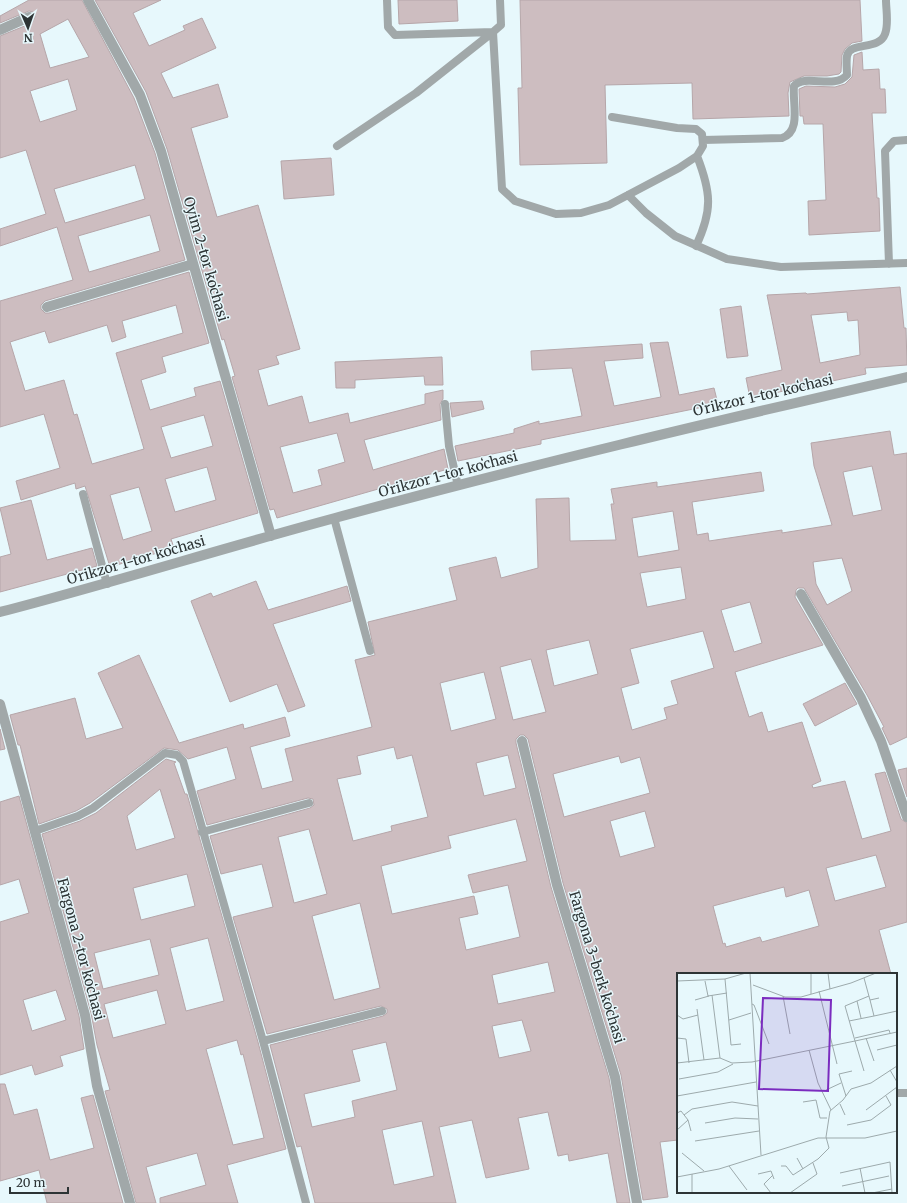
<svg xmlns="http://www.w3.org/2000/svg" width="907" height="1203" font-family="Merriweather,serif">
<style>
.building{fill:#cdbdc0;stroke:#b6a6a9;fill-rule:evenodd}
.lines{fill:none;stroke-linecap:round;stroke-linejoin:round}
.lane{stroke:#a1a8a9;stroke-width:8}
.street{stroke:#a1a8a9;stroke-width:10}
.labels{text-anchor:middle;dominant-baseline:central;stroke-width:3;stroke-linejoin:round;paint-order:stroke}
.street-label{font-size:14px;fill:#2d3435;stroke:#e7f8fc}
.inset-road{fill:none;stroke:#9daaac;stroke-width:1}
.view{fill:#7b2cbf;fill-opacity:0.15;stroke:#7b2cbf;stroke-width:2}
.inset-edge{fill:none;stroke:#2d3435;stroke-width:2}
</style>
<rect width="100%" height="100%" fill="#e7f8fc"/>
<!-- building -->
<path class="building" d="M29,0H82L134,98L155,153L185,260L45,301L41,305V309L45,313H49L189,272L209,343L162,357L166,372L141,380L150,410L196,396L194,388L220,381L258,513L171,539L174,548L110,567L85,486L76,489L75,483L21,500L16,481L60,468L44,414L0,427V301L73,280L57,227L0,246V229L46,214L26,150L0,158V36L32,23L35,17L33,12L29,11L0,23V16ZM68,19L89,57L50,68L40,34ZM68,79L77,110L40,122L30,91ZM135,165L145,199L65,223L54,189ZM150,215L160,251L89,272L78,236ZM176,305L183,333L116,353L144,449L92,464L77,414L74,415L64,380L25,391L10,342L45,331L49,343L107,325L112,342L126,337L122,321ZM204,415L213,446L171,458L161,427ZM207,467L216,500L175,512L165,479ZM139,487L152,531L123,540L110,495Z
M95,0H161L133,13L149,46L185,30L183,26L202,18L216,48L161,73L173,98L218,84L228,117L191,128L217,217L258,205L300,349L276,356L279,364L258,370L268,406L302,396L309,423L348,413L350,423L425,404V394L443,390V399L440,404L441,420L364,440L373,470L444,449L448,469L277,518L274,509L270,510L232,377L235,376L224,339L222,340L167,149L146,92ZM337,433L345,462L318,470L322,485L293,493L280,447Z
M398,0H457L458,21L399,24Z
M520,0H860L862,41L852,43L845,49L842,55L841,72L839,74L827,76H804L790,82L788,93L789,116L693,119L692,83L605,85L607,163L520,165L518,88H522Z
M862,52L863,70L879,69L880,89H885L886,113H872L877,198H879L880,231L809,235L808,201L826,200L823,124H804L803,116H800L799,89L806,86L835,87L845,84L852,77L854,55Z
M331,158L334,195L284,199L281,161Z
M900,287L904,328H906L907,365L865,368L866,374L750,398L746,378L782,370L767,295L806,293L807,294ZM847,312L848,321L858,320L860,355L820,363L811,315Z
M741,306L748,356L727,358L720,309Z
M668,342L679,395L714,388L718,404L541,440V444L458,461L455,446L514,433V429L539,421V424L582,416L572,368L532,370L531,351L642,344L643,358L604,361L614,406L661,397L650,343Z
M442,357L443,385H425L424,376L355,380V388H336L335,362Z
M482,401L484,409L452,417L450,403Z
M890,431L894,455L907,453V737L890,745L882,728L884,727L867,695L804,588H798L796,590L795,597L823,645L735,672L749,717L762,712L768,732L802,722L821,781L812,785L813,788L845,781L862,839L891,831L875,774L885,772L901,819L907,823V922L879,930L891,974H678V1140L660,1142L668,1197L643,1200L621,1075L563,883L528,739L524,735H520L516,739V743L551,887L609,1078L630,1203H617L608,1153L569,1161L568,1154L558,1156L548,1112L518,1118L529,1169L486,1178L472,1120L439,1127L456,1203H315L301,1146L297,1147L270,1045L383,1016L387,1013V1009L381,1006L267,1034L233,917L273,907L262,864L221,874L210,836L310,808L314,805L313,799L308,798L207,825L197,791L236,779L227,747L188,759L178,750L164,748L90,803L76,811L39,824L20,745H18L10,715L75,698L86,739L123,728L98,673L139,655L179,743L243,724L244,729L285,717L290,736L250,747L262,789L293,781L285,749L372,727L355,660L375,655L368,622L457,600L449,568L496,557L501,578L538,568L536,499L569,498L570,541L616,540L611,504H614L611,489L657,482V487L761,472L764,491L692,502L697,535L708,533L709,541L782,530V533L832,525L814,466L811,443ZM872,466L882,510L853,516L843,472ZM673,511L679,550L638,557L632,518ZM842,558L852,591L827,605L816,584L813,562ZM681,567L686,599L647,607L640,573ZM750,602L762,643L734,652L721,610ZM703,631L714,668L671,681L678,704L664,708L667,719L632,730L621,688L639,683L630,649ZM589,640L598,674L554,686L546,650ZM531,659L546,712L513,720L500,667ZM484,672L496,719L451,731L440,683ZM394,747L397,759L412,755L428,817L391,826L392,831L353,841L337,779L361,774L357,756ZM508,755L516,788L484,796L476,763ZM619,756L621,763L640,757L650,793L564,817L553,774ZM645,811L655,847L620,857L610,821ZM516,819L527,861L468,875L473,893L508,885L520,937L466,950L459,918L478,914L474,896L392,914L381,866L451,848L448,836ZM309,829L327,894L294,903L278,837ZM876,855L886,887L835,901L826,868ZM784,887L786,897L809,890L819,926L762,942L760,937L726,947L725,943L723,944L713,906ZM360,903L380,988L334,1000L312,916ZM548,962L555,992L498,1004L492,975ZM522,1020L531,1051L499,1058L492,1026ZM386,1042L397,1090L352,1101L355,1117L312,1127L304,1094L360,1081L352,1050ZM422,1121L434,1176L394,1185L382,1130Z
M31,500L47,560L92,548L97,566L0,592V557L11,554L0,508Z
M256,581L268,610L347,586L351,601L273,624L305,706L288,712L277,684L230,702L191,601L211,593L213,597Z
M845,683L857,704L815,726L803,704Z
M0,729L5,749L0,750Z
M166,759L176,762L174,763L185,794H187L258,1042L286,1149L227,1165L238,1203H160V1198L206,1185L197,1153L146,1167L156,1203H136L105,1091L110,1090L97,1045L91,1013L42,834L80,821L96,813ZM160,789L175,838L136,850L127,816ZM187,874L195,906L141,920L133,888ZM208,938L224,1001L186,1011L170,948ZM150,939L159,975L103,989L94,953ZM157,990L166,1024L113,1038L104,1004ZM237,1040L241,1055L243,1054L264,1138L233,1145L206,1049Z
M907,768V797L898,770Z
M19,796L79,1016L84,1049L60,1056L63,1066L35,1075L32,1065L0,1075V922L29,913L19,879L0,885V802ZM56,990L66,1020L32,1031L23,1000Z
M0,1084H5L14,1115L37,1109L50,1160L94,1148L81,1098L93,1095L123,1203H47L39,1170L0,1181Z"/>
<g class="lines">
<!-- lane -->
<path class="lane" d="M387,0L388,27L395,35L493,32L501,25L500,0
M703,140L782,138C802,131 792,103 794,86C805,73 834,90 847,75C847,69 846,62 847,56C850,41 879,51 885,34C889,24 886,10 886,0
M337,146L416,93L493,32L502,189L515,201L556,214L581,213L609,205L679,168L697,156L703,146L702,134L696,129L677,128L612,117
M628,195L646,213L675,236L727,259L781,267L907,263
M696,246C713,210 711,192 697,156
M889,264L885,151L894,141L907,140
M445,404L449,446L458,486
M83,494L107,584
M334,518L370,651
M35,831L78,816L93,808L165,753L177,755L183,761L263,1041L306,1203
M202,832L309,803
M263,1041L382,1011
M896,1093H907"/>
<!-- street -->
<path class="street" d="M88,0L140,95L161,151L271,536
M0,30L29,17
M47,307L193,264
M801,594L861,698L881,741L907,817
M0,612C112,583 223,548 335,518C525,466 716,421 907,377
M0,704L85,1015L97,1086L130,1203
M522,741L557,885L615,1077L637,1203"/>
</g>
<g class="labels">
<!-- street labels -->
<g class="street-label">
<text transform="translate(206 259) rotate(74)">Oyim 2-tor koʻchasi</text>
<text transform="translate(763 395) rotate(-13)">Oʻrikzor 1-tor koʻchasi</text>
<text transform="translate(448 474) rotate(-15)">Oʻrikzor 1-tor koʻchasi</text>
<text transform="translate(136 560) rotate(-16)">Oʻrikzor 1-tor koʻchasi</text>
<text transform="translate(81 949) rotate(75)">Fargona 2-tor koʻchasi</text>
<text transform="translate(597 967) rotate(73)">Fargona 3-berk koʻchasi</text>
</g>
</g>
<!-- overview -->
<g transform="translate(677 973)">
<rect width="220" height="220" fill="#e7f8fc"/>
<path class="inset-road" d="M73,0L84,182M151,0L153,16M187,5L193,27L202,25M48,6L54,72L64,71M0,8L48,6L69,0M28,8L31,23L50,20M76,12L108,24H124L174,10L199,0M142,18L160,91M134,21V0M35,22L43,85M106,23L113,61M18,27L32,23M180,28L184,45M75,31L77,32L92,71M20,36L27,87M0,42L6,46L21,42M197,43L220,38M52,47L74,40M172,48L197,43L193,27M0,65L9,66L12,90M178,65L212,57L213,60M189,65L197,88M132,77L141,110L154,137M200,77L220,72M0,90L43,85L55,90L75,89L178,68L168,33L192,23M213,97L220,109M187,98L178,68L220,59M2,106L41,99L56,91M149,117L164,110M0,123L79,109M169,123L162,101L175,98M126,129L139,127L143,145H150M163,131L168,142M189,137L220,114M0,140L4,138L11,147L14,158M7,142L15,136L55,129L81,133M28,150L58,145L81,146M170,152L194,147L214,132L209,123M0,157L11,147M18,168L82,158M5,180L27,198M120,185L126,196M52,193L70,217M104,193H109L116,202L141,186L152,175L149,164L153,138L166,127L174,116L194,110L220,93M183,195L188,220M163,200L213,189L215,220M81,201L94,198L97,206M0,204L42,196L141,165H188L220,158M165,213L212,203M15,220V201M94,220L87,211L96,202M113,220L140,201L136,190M195,220L215,216"/>
<path class="view" d="M86,25L154,27L151,118L82,116Z"/>
<rect width="220" height="220" class="inset-edge"/>
</g>
<!-- north arrow -->
<g transform="translate(28 28) rotate(178)" stroke="#e7f8fc" stroke-width="3" paint-order="stroke">
<path d="M0-3L7 15L0 10L-7 15Z" fill="#2d3435"/>
<text y="-6" font-size="11" font-weight="bold" text-anchor="middle" fill="#2d3435">N</text>
</g>
<!-- scale -->
<path d="M10 1187v6h58v-6" fill="none" stroke="#2d3435" stroke-width="2"/>
<text x="16" y="1187" font-size="12" fill="#2d3435" stroke="#e7f8fc" stroke-width="3" paint-order="stroke">20 m</text>
</svg>
